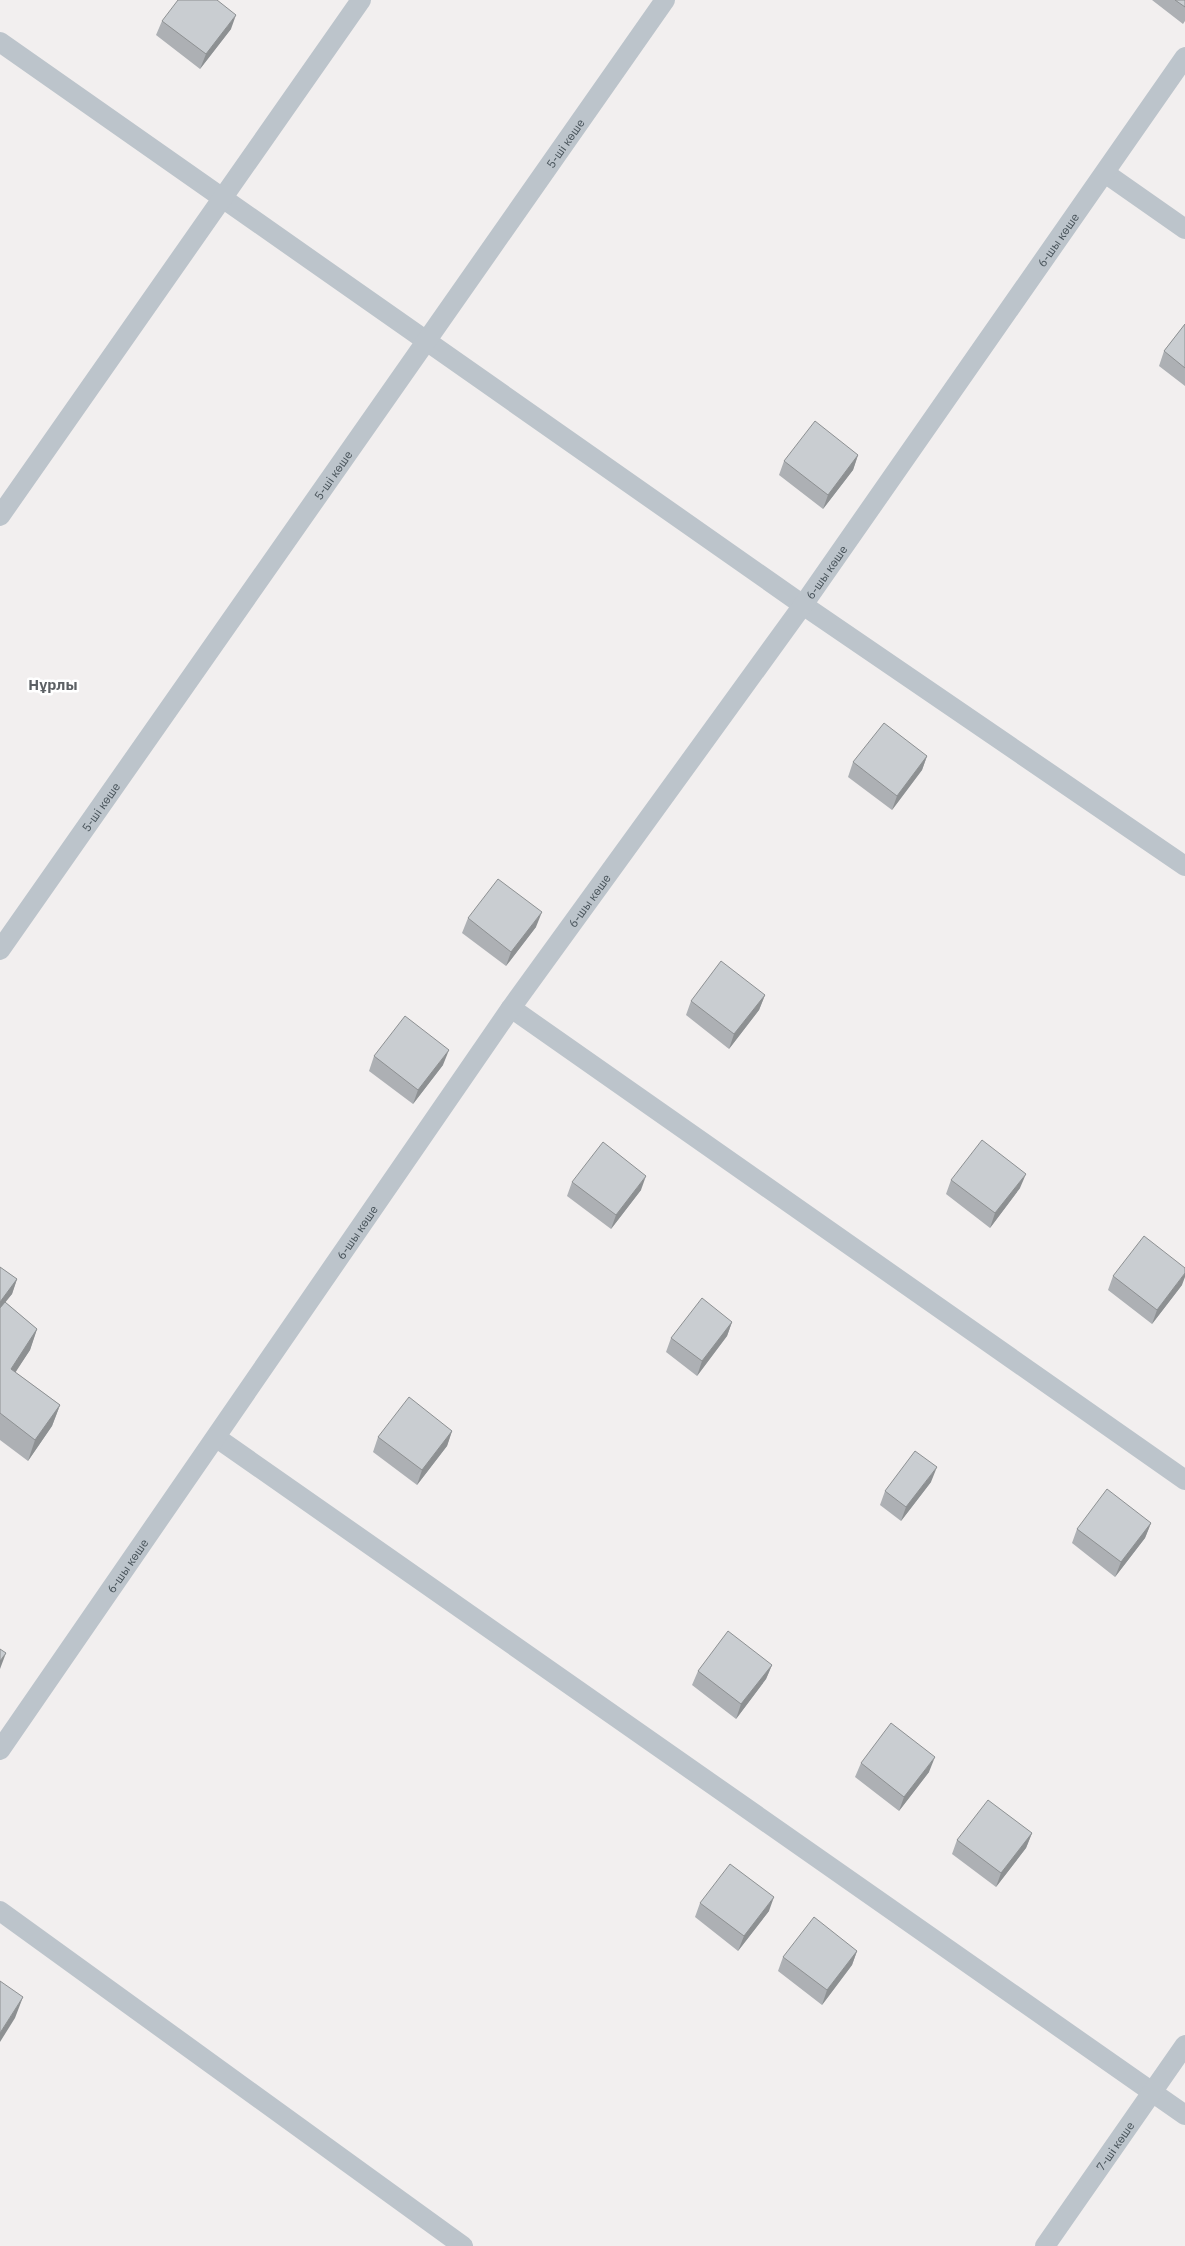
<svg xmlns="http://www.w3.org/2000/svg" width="1185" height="2246" font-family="'IBM Plex Sans',sans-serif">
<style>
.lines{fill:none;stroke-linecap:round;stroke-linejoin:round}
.service{stroke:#bcc4cb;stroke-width:20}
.wall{fill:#adb0b4}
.shaded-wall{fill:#8d9092}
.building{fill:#c9cdd1;stroke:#8d9092}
.labels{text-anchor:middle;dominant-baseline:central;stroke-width:5;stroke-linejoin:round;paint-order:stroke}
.street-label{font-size:12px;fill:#49545b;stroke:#fff}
.quarter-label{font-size:15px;font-weight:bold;fill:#5c6064;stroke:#fff}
</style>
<rect width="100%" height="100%" fill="#f2efef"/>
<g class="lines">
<!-- service -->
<g class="service">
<path d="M0,42L803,605L1185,866"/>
<path d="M1105,173L1185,229"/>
<path d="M0,516L361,0"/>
<path id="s1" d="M0,950L665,0"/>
<path d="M511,1008L1185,1480"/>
<path d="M217,1438L1185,2115"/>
<path id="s2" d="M0,1750L511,1008L803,605L1185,57"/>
<path d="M0,1911L463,2246"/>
<path id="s3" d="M1045,2246L1185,2045"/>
</g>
</g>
<!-- wall -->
<path class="wall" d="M1152,0H1185V21L1183,24Z
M162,21L231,29L200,69L156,35Z
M1185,324V386L1159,366L1164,351Z
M858,455L853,470L823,509L779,475L784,461Z
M927,756L922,770L892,810L848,777L853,762Z
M468,918L536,927L506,966L462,933Z
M765,995L759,1010L729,1049L686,1015L691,1001Z
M374,1056L443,1065L413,1104L369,1071Z
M951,1180L1020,1188L990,1228L946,1194Z
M572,1182L641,1190L611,1229L567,1196Z
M0,1267L17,1279L12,1294L5,1302L37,1329L30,1350L15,1372L60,1405L52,1426L28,1461L0,1440Z
M1113,1276L1182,1285L1152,1324L1108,1290Z
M732,1322L727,1336L697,1376L666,1352L671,1338Z
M452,1431L447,1446L417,1485L373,1452L378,1437Z
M931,1482L901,1521L880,1505L885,1491Z
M1151,1523L1145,1538L1115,1577L1072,1543L1077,1529Z
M772,1665L766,1679L736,1719L692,1685L698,1671Z
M861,1763L929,1772L899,1811L855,1777Z
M1032,1833L1026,1848L996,1887L952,1854L957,1840Z
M700,1903L769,1911L738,1951L695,1917Z
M857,1951L852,1965L822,2005L778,1971L783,1957Z"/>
<!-- shaded-wall -->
<path class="shaded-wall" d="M236,15L231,29L200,69L206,54Z
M858,455L853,470L823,509L828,495Z
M927,756L922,770L892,810L897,796Z
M542,912L536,927L506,966L511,952Z
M765,995L759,1010L729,1049L734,1034Z
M449,1050L443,1065L413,1104L418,1090Z
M1026,1174L1020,1188L990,1228L995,1213Z
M646,1176L641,1190L611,1229L616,1215Z
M1185,1273V1277L1182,1285L1152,1324L1157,1310Z
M17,1279L12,1294L0,1309V1302Z
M732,1322L727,1336L697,1376L702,1361Z
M37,1329L30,1350L4,1390L11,1369Z
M60,1405L52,1426L28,1461L35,1440Z
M452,1431L447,1446L417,1485L422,1470Z
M937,1467L931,1482L901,1521L906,1507Z
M1151,1523L1145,1538L1115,1577L1121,1562Z
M6,1653L0,1669V1661Z
M772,1665L766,1679L736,1719L741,1704Z
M935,1757L929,1772L899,1811L904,1797Z
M1032,1833L1026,1848L996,1887L1001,1873Z
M774,1897L769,1911L738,1951L744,1936Z
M857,1951L852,1965L822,2005L827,1990Z
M23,1997L15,2018L0,2042V2033Z"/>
<!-- building -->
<path class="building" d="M178,0H217L236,15L206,54L162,21Z
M1175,0H1185V7Z
M1185,324V368L1164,351Z
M815,421L858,455L828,495L784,461Z
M884,723L927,756L897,796L853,762Z
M498,879L542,912L511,952L468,918Z
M721,961L765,995L734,1034L691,1001Z
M405,1016L449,1050L418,1090L374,1056Z
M982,1140L1026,1174L995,1213L951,1180Z
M603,1142L646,1176L616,1215L572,1182Z
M1144,1236L1185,1268V1273L1157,1310L1113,1276Z
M0,1267L17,1279L0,1302Z
M702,1298L732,1322L702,1361L671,1338Z
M5,1302L37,1329L11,1369L60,1405L35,1440L0,1413V1308Z
M409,1397L452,1431L422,1470L378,1437Z
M915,1451L937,1467L906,1507L885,1491Z
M1107,1489L1151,1523L1121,1562L1077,1529Z
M728,1631L772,1665L741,1704L698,1671Z
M0,1649L6,1653L0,1661Z
M891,1723L935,1757L904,1797L861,1763Z
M988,1800L1032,1833L1001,1873L957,1840Z
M730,1864L774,1897L744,1936L700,1903Z
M814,1917L857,1951L827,1990L783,1957Z
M0,1981L23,1997L0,2033Z"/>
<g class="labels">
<!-- street labels -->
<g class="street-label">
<text stroke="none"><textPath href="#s1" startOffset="985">5-ші көше</textPath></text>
<text stroke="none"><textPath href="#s2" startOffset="1844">6-шы көше</textPath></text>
<text stroke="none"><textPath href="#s1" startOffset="580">5-ші көше</textPath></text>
<text stroke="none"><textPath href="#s2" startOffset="1439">6-шы көше</textPath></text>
<text stroke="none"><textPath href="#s1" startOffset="175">5-ші көше</textPath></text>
<text stroke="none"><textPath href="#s2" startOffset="1034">6-шы көше</textPath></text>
<text stroke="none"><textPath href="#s2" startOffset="629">6-шы көше</textPath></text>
<text stroke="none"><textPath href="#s2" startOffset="224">6-шы көше</textPath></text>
<text stroke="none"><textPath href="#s3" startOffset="122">7-ші көше</textPath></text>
</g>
<!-- quarter labels -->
<g class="quarter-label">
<text x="53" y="684">Нұрлы</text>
</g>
</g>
</svg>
